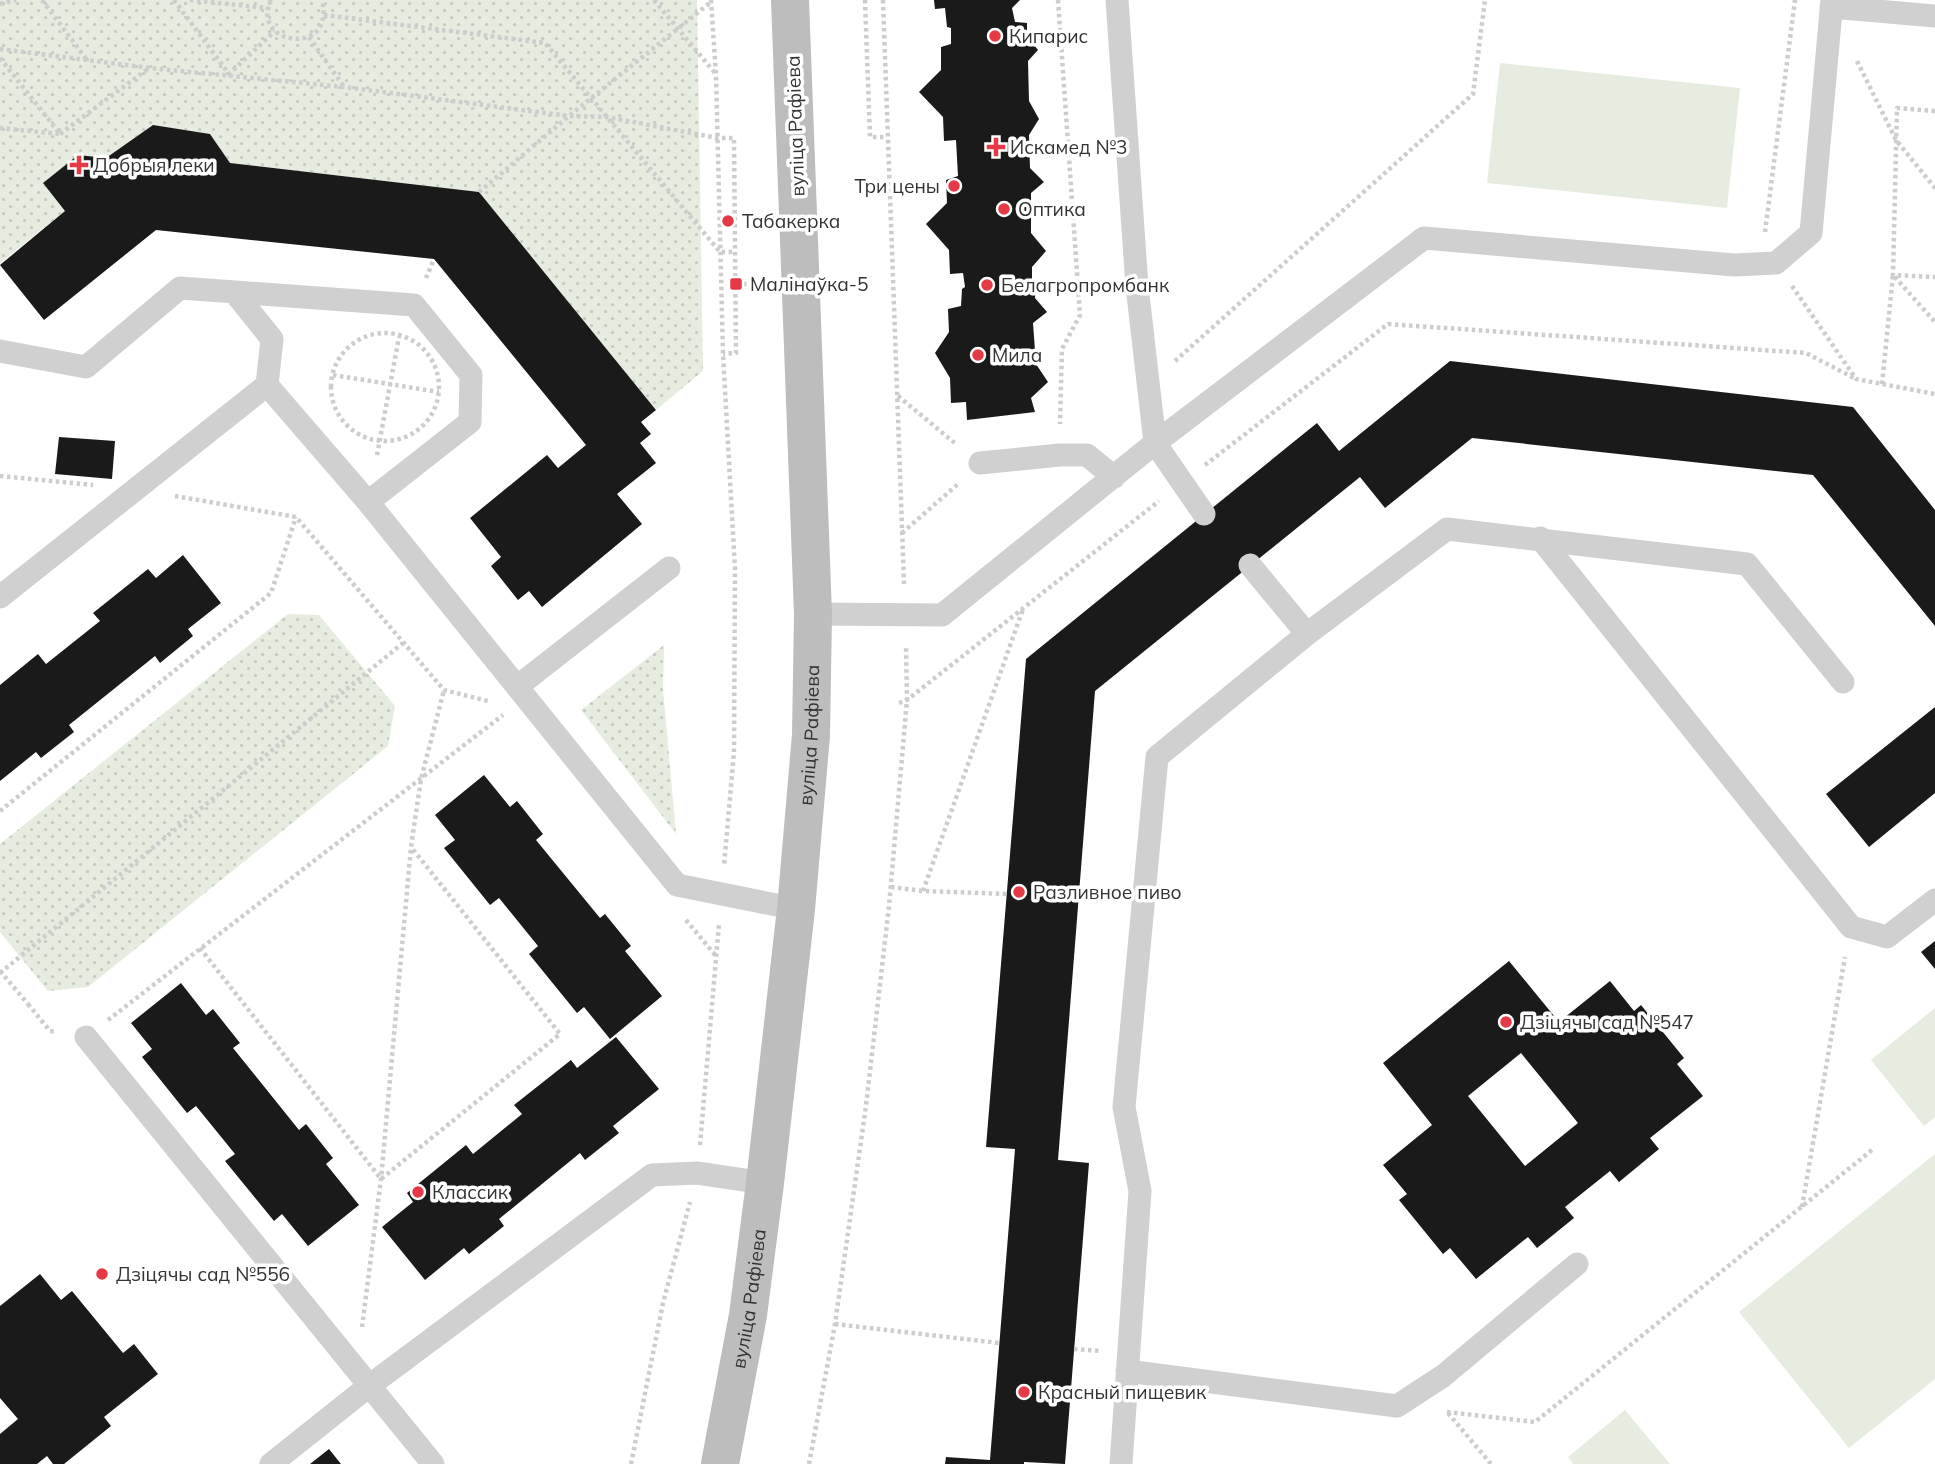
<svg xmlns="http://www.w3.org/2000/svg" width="1935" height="1464" font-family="Mulish,sans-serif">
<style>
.green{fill:url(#green-dots)}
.pitch{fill:#e6ecdf}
.building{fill:#1a1a1a;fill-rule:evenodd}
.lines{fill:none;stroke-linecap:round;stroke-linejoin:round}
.path{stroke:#cdcdcd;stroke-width:4.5;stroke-dasharray:3.5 3.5;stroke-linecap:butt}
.lane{stroke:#d0d0d0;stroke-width:23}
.secondary{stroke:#bdbdbd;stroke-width:38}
.path-bridge{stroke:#cdcdcd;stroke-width:4.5;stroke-dasharray:3.5 3.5;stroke-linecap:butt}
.poi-dot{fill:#e63946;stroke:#fff;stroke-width:2.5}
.labels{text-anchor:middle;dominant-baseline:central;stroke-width:7;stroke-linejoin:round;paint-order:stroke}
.poi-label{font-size:19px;fill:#333;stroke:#fff;text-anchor:start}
.street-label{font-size:19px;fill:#333;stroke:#fff}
</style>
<defs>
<pattern id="green-dots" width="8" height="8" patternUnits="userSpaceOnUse" patternTransform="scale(1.75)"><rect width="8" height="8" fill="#e6ecdf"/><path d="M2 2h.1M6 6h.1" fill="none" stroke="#c6cbc0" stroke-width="1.8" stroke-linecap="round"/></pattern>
</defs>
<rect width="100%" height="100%" fill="#fff"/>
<!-- green -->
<path class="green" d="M0,0H697L703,371L656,410L478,192L230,163L210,134L153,125L106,158L78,155L43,183L65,211L0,263Z
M288,614L319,615L395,706L388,746L88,987L48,991L0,932V844Z
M664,645L663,689L676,834L581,710Z"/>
<!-- pitch -->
<path class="pitch" d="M1500,63L1740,88L1727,208L1487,183Z
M1935,1008V1117L1924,1126L1871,1060Z
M1935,1154V1379L1849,1448L1739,1312Z
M1625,1410L1670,1464H1573L1568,1457Z"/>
<!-- building -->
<path class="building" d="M934,0H1020L1012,8L1015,22L1027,23V36L1038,50L1028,61L1029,101L1039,119L1029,135L1030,168L1044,182L1031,193V233L1046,251L1032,267V282L1036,285L1035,298L1047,312L1033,323L1036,364L1048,382L1031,398L1035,412L967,420L966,402L951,403L950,378L935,353L949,332L948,309L961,306L962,289L965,287L963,273L950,274L949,250L926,224L947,203L946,180L958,176L956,140L944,141L943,117L919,92L941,70V47L951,44V28L947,27L945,8L935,9Z
M153,125L210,134L230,163L479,192L656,410L641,422L651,434L640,443L656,463L617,494L642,524L542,607L529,591L518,600L491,566L501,557L470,518L547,455L558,468L586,445L434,259L156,230L44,320L0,265L65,211L43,183L78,155L106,158Z
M1450,361L1853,407L1935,510V626L1813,475L1472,438L1385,508L1360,477L1095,691L1058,1160L1089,1163L1065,1464L1024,1462V1464H945L946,1457L990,1460L1015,1149L986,1147L1026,659L1317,423L1339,451Z
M59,437L115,441L112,479L55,474Z
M183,555L221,603L188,629L193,636L160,663L155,656L69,725L74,732L41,758L36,752L0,781V685L38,654L46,664L100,621L93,613L148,569L156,578Z
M1935,707V793L1869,847L1826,794Z
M484,775L510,807L517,801L543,834L536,840L600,918L605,914L631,946L625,951L662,996L610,1039L584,1007L577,1013L529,954L538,946L499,898L490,905L444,848L455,840L435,815Z
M1935,941V969L1921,952Z
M1509,961L1559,1022L1610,981L1634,1011L1641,1005L1684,1058L1677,1064L1703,1096L1650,1138L1659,1149L1619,1182L1610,1171L1565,1207L1574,1218L1537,1248L1528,1237L1476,1279L1450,1248L1443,1254L1399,1200L1407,1194L1383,1165L1432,1125L1383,1063ZM1521,1053L1578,1123L1525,1166L1468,1096Z
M181,983L206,1015L213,1009L240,1043L233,1048L299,1130L306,1124L333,1158L326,1164L359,1205L308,1246L282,1214L274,1221L225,1161L235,1154L196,1106L187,1113L142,1057L152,1049L131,1023Z
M616,1037L659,1089L613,1126L619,1133L585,1160L580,1153L499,1219L504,1226L469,1254L464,1248L425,1280L382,1227L413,1202L407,1193L466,1145L473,1154L522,1114L514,1105L571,1060L577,1068Z
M40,1274L61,1300L72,1291L123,1353L134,1344L158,1374L104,1417L111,1426L64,1464H53L47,1456L37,1464H0V1434L18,1419L0,1398V1306Z
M329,1449L341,1464H310Z"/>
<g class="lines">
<!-- path -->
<path class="path" d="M42,0L87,60
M174,0L229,74L275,31
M190,0L267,8
M271,0C249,45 336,58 322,0
M654,0L715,73
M711,0L716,74L723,354L735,569L734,752L724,866
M865,0L870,137H887
M883,0L904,584
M1058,0L1080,315L1062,349L1060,424
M0,4L16,0
M324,15L545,43L720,252H735
M309,37L344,87
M0,49L150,68L344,87L569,116L607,117L717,138H734L736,353L723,354
M0,58L60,134L0,128
M1857,61L1896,140L1935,188
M1935,111L1897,108L1893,275L1935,277
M60,134L149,68
M479,192L569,116L711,2
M1765,232L1795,0
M426,278L434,259
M736,284H763
M1792,286L1856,379L1935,394
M331 387a54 54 0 1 1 108 0a54 54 0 1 1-108 0Z
M1175,361L1473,94L1485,0
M333,375L439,392
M1882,384L1893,275L1935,322
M898,396L956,444
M377,455L399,337
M1205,465L1388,324L1806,353L1856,379
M0,476L93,485
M175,496L296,517L444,690L488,701
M902,533L958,484
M899,703L907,700L1159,501
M0,811L271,593L296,517
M891,887L923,891L1007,894
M923,891L1023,609
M686,920L716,956
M200,948L381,1179L560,1034L411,847
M0,973L403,643
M28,1004L50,1031L57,1032
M108,1020L503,715
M700,1145L719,924
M1802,1207L1845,957
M835,1324L999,1343
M362,1327L381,1179L411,847L421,779L444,690
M1074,1349L1100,1351
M1447,1412L1535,1422L1872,1150
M1448,1413L1491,1464
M631,1464L663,1303L690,1202
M809,1464L835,1324L866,1106L889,906L907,700L906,646"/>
<!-- lane -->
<path class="lane" d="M1117,0L1137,286L1155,443L1204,514
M1831,7L1935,16
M235,293L272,339L267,385
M0,351L86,367L180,288L414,305L471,375L470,422L368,502
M980,463L1060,455H1087L1114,477
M1540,538L1851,927L1887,937L1935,900
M1250,565L1307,634
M0,597L267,385L368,502L677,885L796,909
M813,614L942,615L1155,443L1424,238L1734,265L1776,263L1811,233L1832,0
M518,686L669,568
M86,1037L433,1464
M1127,1371L1397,1406L1443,1376L1577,1264
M271,1464L369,1386L652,1175L697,1173L765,1183
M1121,1464L1140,1191L1124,1107L1157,757L1307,634L1447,529L1747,564L1843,682"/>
<!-- secondary -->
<path class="secondary" id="s1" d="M720,1464L748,1315L765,1183L796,909L811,735L813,614L790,0"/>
<!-- path-bridge -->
<path class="path-bridge" d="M0,971L28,1004"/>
</g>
<!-- markers -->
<g class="poi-dot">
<circle cx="995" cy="36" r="7"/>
<path d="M992.5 136.5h7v7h7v7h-7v7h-7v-7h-7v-7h7z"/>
<path d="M75.5 154.5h7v7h7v7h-7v7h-7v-7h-7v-7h7z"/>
<circle cx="954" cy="186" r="7"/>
<circle cx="1004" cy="209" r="7"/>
<circle cx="728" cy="221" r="7"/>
<rect x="729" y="277" width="14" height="14" rx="3.5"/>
<circle cx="987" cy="285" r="7"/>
<circle cx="978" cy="355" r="7"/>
<circle cx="1019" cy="892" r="7"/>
<circle cx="1506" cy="1022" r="7"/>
<circle cx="418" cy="1192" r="7"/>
<circle cx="102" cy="1274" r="7"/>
<circle cx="1024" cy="1392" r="7"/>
</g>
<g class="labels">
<!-- poi labels -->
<g class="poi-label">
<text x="1009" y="36">Кипарис</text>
<text x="1010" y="147">Искамед №3</text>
<text x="93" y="165">Добрыя леки</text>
<text x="940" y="186" text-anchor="end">Три цены</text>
<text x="1018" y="209">Оптика</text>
<text x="742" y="221">Табакерка</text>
<text x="750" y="284">Малінаўка-5</text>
<text x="1001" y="285">Белагропромбанк</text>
<text x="992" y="355">Мила</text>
<text x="1033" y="892">Разливное пиво</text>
<text x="1520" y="1022">Дзіцячы сад №547</text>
<text x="432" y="1192">Классик</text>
<text x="116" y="1274">Дзіцячы сад №556</text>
<text x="1038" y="1392">Красный пищевик</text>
</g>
<!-- street labels -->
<g class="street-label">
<text transform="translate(795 126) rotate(-92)">вуліца Рафіева</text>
<text stroke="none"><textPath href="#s1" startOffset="735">вуліца Рафіева</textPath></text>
<text stroke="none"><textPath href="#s1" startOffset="168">вуліца Рафіева</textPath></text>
</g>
</g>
</svg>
